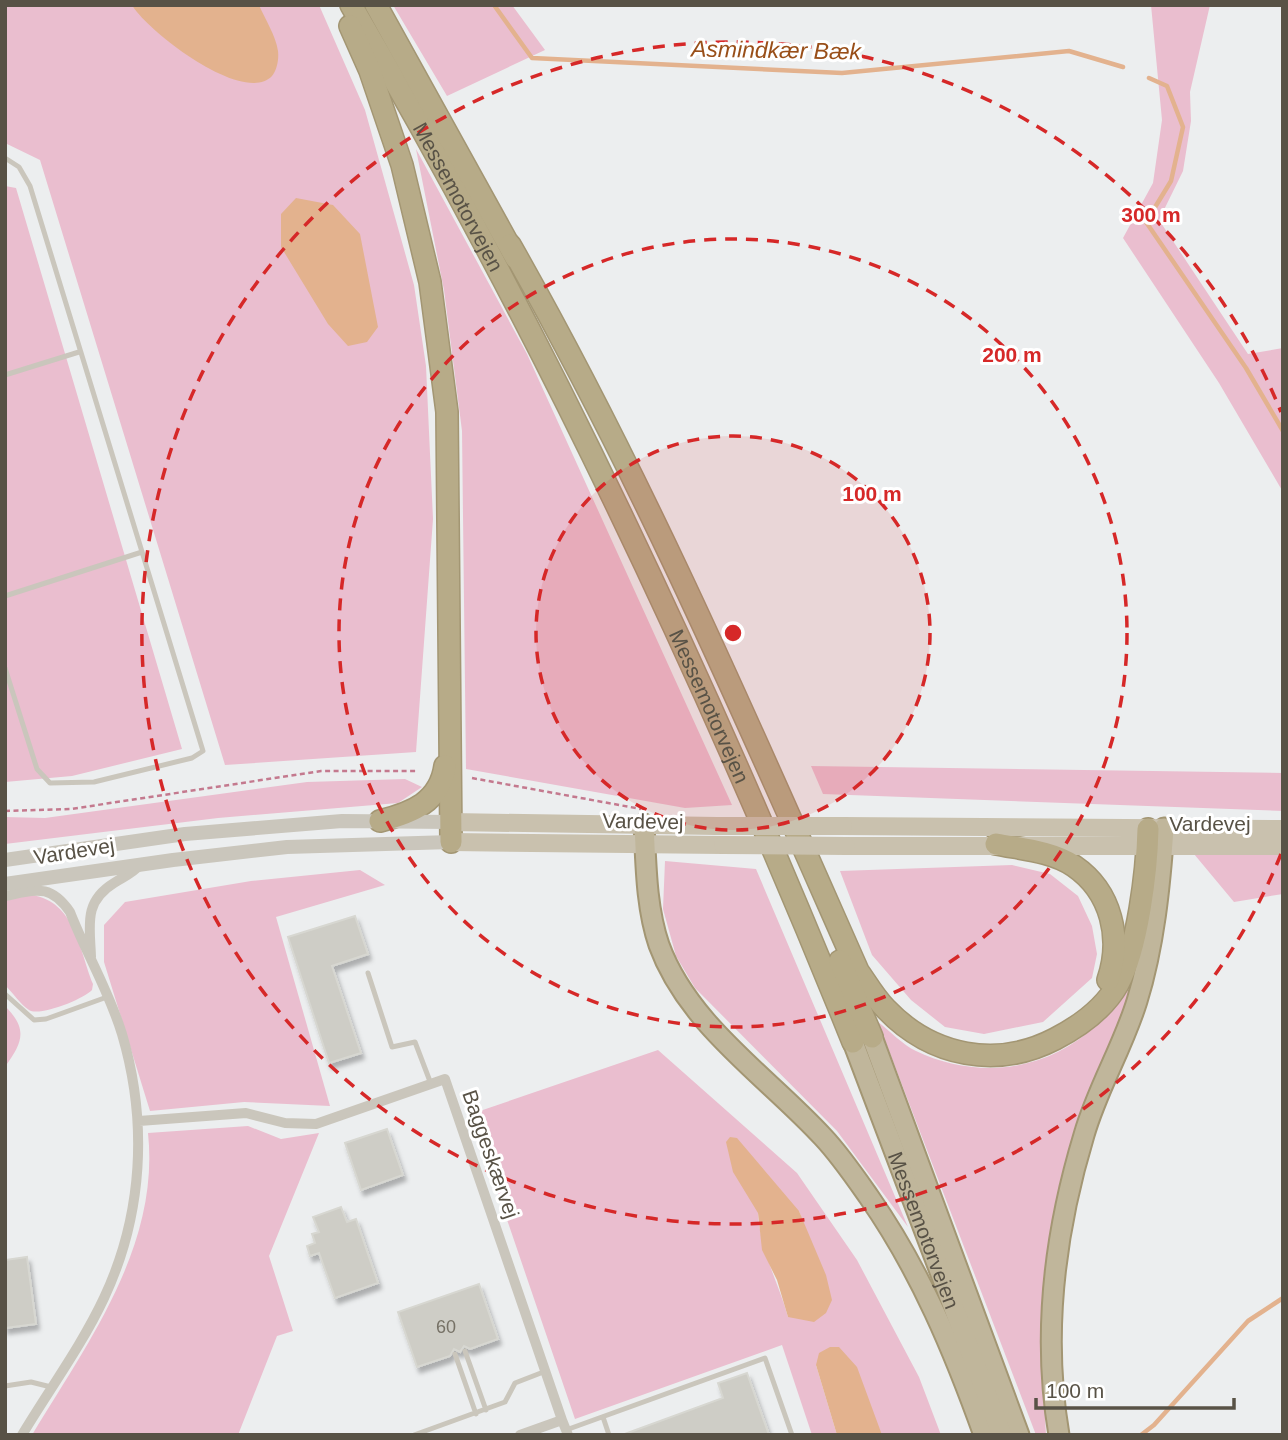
<svg xmlns="http://www.w3.org/2000/svg" width="1288" height="1440" font-family="Arial,sans-serif">
<style>
.green{fill:#eabecf;fill-rule:evenodd}
.water{fill:#e3b28e}
.lines{fill:none;stroke-linecap:round;stroke-linejoin:round}
.stream{stroke:#e3b28e;stroke-width:4.5}
.building{fill:#cecdc6;stroke:#d7d7d1;stroke-width:2;filter:url(#shadow)}
.trunk-casing{stroke:#a39673;stroke-width:23}
.motorway-casing{stroke:#a39673;stroke-width:24}
.path{stroke:#c4798e;stroke-width:2.5;stroke-dasharray:5 3.5;stroke-linecap:butt}
.service{stroke:#cac6bc;stroke-width:5}
.minor{stroke:#cac6bc;stroke-width:10}
.tertiary{stroke:#cac6bc;stroke-width:14}
.primary{stroke:#c9c1ae;stroke-width:18}
.trunk{stroke:#c0b69b;stroke-width:19}
.motorway{stroke:#b7ab88;stroke-width:21}
.primary-bridge{stroke:#c9c1ae;stroke-width:18}
.ring{fill:none;stroke:#d62828;stroke-width:3.5;stroke-dasharray:12 9}
.labels{text-anchor:middle;dominant-baseline:central;stroke-width:6;stroke-linejoin:round;paint-order:stroke}
.number-label{font-size:18px;fill:#767166}
.street-label{font-size:21px;fill:#585246;stroke:#fff}
.water-label{font-size:23px;font-style:italic;fill:#994f19;stroke:#fff}
.centre{fill:#d62828;stroke:#fff;stroke-width:3.5}
.ring-label{font-size:21px;text-anchor:middle;font-weight:bold;fill:#d62828;stroke:#fff;stroke-width:6;stroke-linejoin:round;paint-order:stroke}
</style>
<defs>
<filter id="shadow"><feDropShadow dx="3" dy="5.5" stdDeviation="2" flood-color="#0004"/></filter>
</defs>
<rect width="100%" height="100%" fill="#eceeef"/>
<!-- green -->
<path class="green" d="M5,5H319L365,110L414,285L426,366L433,519L416,752L225,765L40,160L5,143Z
M393,5H512L545,50L447,96Z
M1151,5H1210L1190,92L1191,121L1183,171L1159,220L1248,354L1283,348V492L1219,383L1123,238L1153,183L1162,120Z
M416,149L527,354L732,805L685,808L466,769L462,431L444,290Z
M5,186L16,188L182,749L72,776L5,782Z
M811,766L1283,773V811L823,794Z
M405,779L422,787L398,803L218,818L5,844V817L45,818L307,782Z
M1194,854L1283,855V894L1234,902Z
M665,861L756,869L908,1227L837,1131L695,988L676,956L663,909Z
M1012,865L1050,874L1078,896L1092,926L1097,954L1092,978L1043,1022L984,1034L945,1027L911,1000L872,955L840,871Z
M360,870L385,885L276,917L330,1106L244,1102L150,1111L104,962V925L125,902L251,881Z
M32,895C75,902 79,949 93,984L92,990C84,999 39,1017 29,1010C20,1004 13,993 5,985V899Z
M1136,968L1129,1002L1075,1126L1045,1280L1042,1367L1046,1435H1036L878,1022C890,1031 903,1045 916,1051C977,1080 1047,1072 1096,1025C1112,1010 1123,986 1136,968Z
M5,1006C28,1029 23,1042 5,1067Z
M658,1050L797,1173L857,1260L919,1377L941,1435H882L878,1428L816,1365L837,1435H812L782,1345L575,1419L471,1114ZM799,1211L809,1239L788,1317C778,1281 760,1251 758,1213Z
M248,1126L281,1139L319,1133L269,1256L293,1331L277,1336L238,1435H32C88,1342 160,1246 148,1133Z"/>
<!-- water -->
<path class="water" d="M132,5H259C265,19 276,36 278,51C279,59 277,70 272,76C244,106 147,31 132,5Z
M296,198L333,205L360,234L378,327L367,342L348,346L328,324L281,247V214Z
M730,1137L737,1138L799,1211L826,1275L832,1300L826,1313L814,1322L788,1317L777,1280L762,1250L758,1213L733,1172L726,1142Z
M830,1347H839L857,1367L882,1435H837L816,1365L819,1353Z"/>
<g class="lines">
<!-- stream -->
<path class="stream" d="M494,5L532,58L842,73L1069,51L1123,67
M1149,78L1167,86L1183,127L1171,181L1146,222L1246,368L1283,431
M1141,1435L1154,1425L1248,1321L1283,1298"/>
</g>
<!-- building -->
<path class="building" d="M355,916L368,954L332,966L361,1053L329,1063L288,937Z
M387,1129L403,1175L361,1190L345,1143Z
M341,1207L347,1222L356,1219L378,1283L335,1298L319,1253L310,1256L307,1246L315,1243L312,1234L319,1232L313,1217Z
M27,1257L36,1324L5,1328V1260Z
M479,1284L498,1339L470,1349L464,1346L460,1352L454,1349L450,1356L417,1367L398,1312Z
M747,1373L769,1435H622L723,1398L718,1383Z"/>
<g class="lines">
<defs>
<g id="trunk">
<path d="M644,824C646,864 646,907 659,945C688,1025 768,1077 823,1137C840,1155 855,1177 869,1197C920,1270 954,1351 984,1435"/>
<path d="M872,1037L1019,1435"/>
<path id="s1" d="M853,1042L1002,1435"/>
<path d="M1059,1435C1042,1335 1055,1231 1084,1135C1097,1089 1123,1047 1137,1001C1154,946 1160,886 1164,828"/>
</g>
<g id="motorway">
<path id="s2" d="M351,5C546,337 709,685 853,1042"/>
<path d="M376,5L516,258"/>
<path d="M350,26L370,71L402,165L430,282L447,412L451,842"/>
<path d="M510,245C643,479 749,725 858,971C867,984 875,998 886,1009C932,1057 997,1069 1055,1039C1080,1026 1104,1009 1118,984C1138,948 1147,870 1148,829"/>
<path d="M380,821C412,813 440,802 445,766"/>
<path d="M996,844C1021,849 1052,851 1074,866C1112,892 1122,939 1108,980"/>
<path d="M840,961L872,1037"/>
</g>
</defs>
<!-- trunk casing -->
<use href="#trunk" class="trunk-casing"/>
<!-- motorway casing -->
<use href="#motorway" class="motorway-casing"/>
<!-- path -->
<path class="path" d="M472,778L641,809
M5,811L71,809L321,771H416"/>
<!-- service -->
<path class="service" d="M5,158L19,167L30,186L203,751L192,758L94,782L50,783L37,769L5,668
M5,375L79,352
M5,596L142,552
M368,973L392,1047L415,1042L431,1084
M5,994L34,1020L46,1019L107,997
M465,1351L486,1410
M455,1354L476,1414
M5,1386L31,1382L51,1387
M603,1417L609,1435
M566,1430L765,1358L792,1435
M414,1435L505,1402L515,1383L546,1371"/>
<!-- minor -->
<path class="minor" d="M5,896C36,890 50,883 70,912C86,953 109,991 122,1034C148,1122 143,1215 104,1298C82,1345 49,1390 22,1435
M91,957C90,926 83,902 114,883C125,876 132,874 141,864
M139,1121L246,1113L285,1123L316,1124L445,1079L562,1420L520,1435
M562,1420L568,1435"/>
<!-- tertiary -->
<path class="tertiary" d="M5,860L185,834L342,821L451,822
M5,884L173,860L287,847L451,842"/>
<!-- primary -->
<path class="primary" d="M451,822L717,826
M843,826L1283,829
M451,842L723,845
M846,846H1283"/>
<!-- trunk -->
<use href="#trunk" class="trunk"/>
<!-- motorway -->
<use href="#motorway" class="motorway"/>
<!-- primary-bridge -->
<path class="primary-bridge" d="M717,826H843
M723,845L846,846"/>
</g>
<!-- distance rings -->
<circle cx="733" cy="633" r="197" fill="#d62828" fill-opacity=".12"/>
<g class="ring">
<circle cx="733" cy="633" r="197"/>
<circle cx="733" cy="633" r="394"/>
<path d="M1281 854A591 591 0 1 1 1281 412"/>
</g>
<g class="labels">
<!-- number labels -->
<g class="number-label">
<text x="446" y="1327">60</text>
</g>
<!-- street labels -->
<g class="street-label">
<text stroke="none"><textPath href="#s2" startOffset="220">Messemotorvejen</textPath></text>
<text stroke="none"><textPath href="#s2" startOffset="788">Messemotorvejen</textPath></text>
<text transform="translate(643 821) rotate(1)">Vardevej</text>
<text x="1210" y="823">Vardevej</text>
<text transform="translate(74 851) rotate(-9)">Vardevej</text>
<text transform="translate(491 1154) rotate(71)">Baggeskærvej</text>
<text stroke="none"><textPath href="#s1" startOffset="201">Messemotorvejen</textPath></text>
</g>
<!-- water labels -->
<g class="water-label">
<text transform="translate(776 50) rotate(1)">Asmindkær Bæk</text>
</g>
</g>
<circle cx="733" cy="633" r="10" class="centre"/>
<g class="ring-label">
<text x="1151" y="222">300 m</text>
<text x="1012" y="362">200 m</text>
<text x="872" y="501">100 m</text>
</g>
<!-- border -->
<rect width="1288" height="1440" fill="none" stroke="#585246" stroke-width="14"/>
<!-- scale -->
<path d="M1036 1398v10h198v-10" fill="none" stroke="#585246" stroke-width="3.5"/>
<text x="1046" y="1398" font-size="21" fill="#585246" stroke="#ffffff" stroke-width="5" paint-order="stroke">100 m</text>
</svg>
